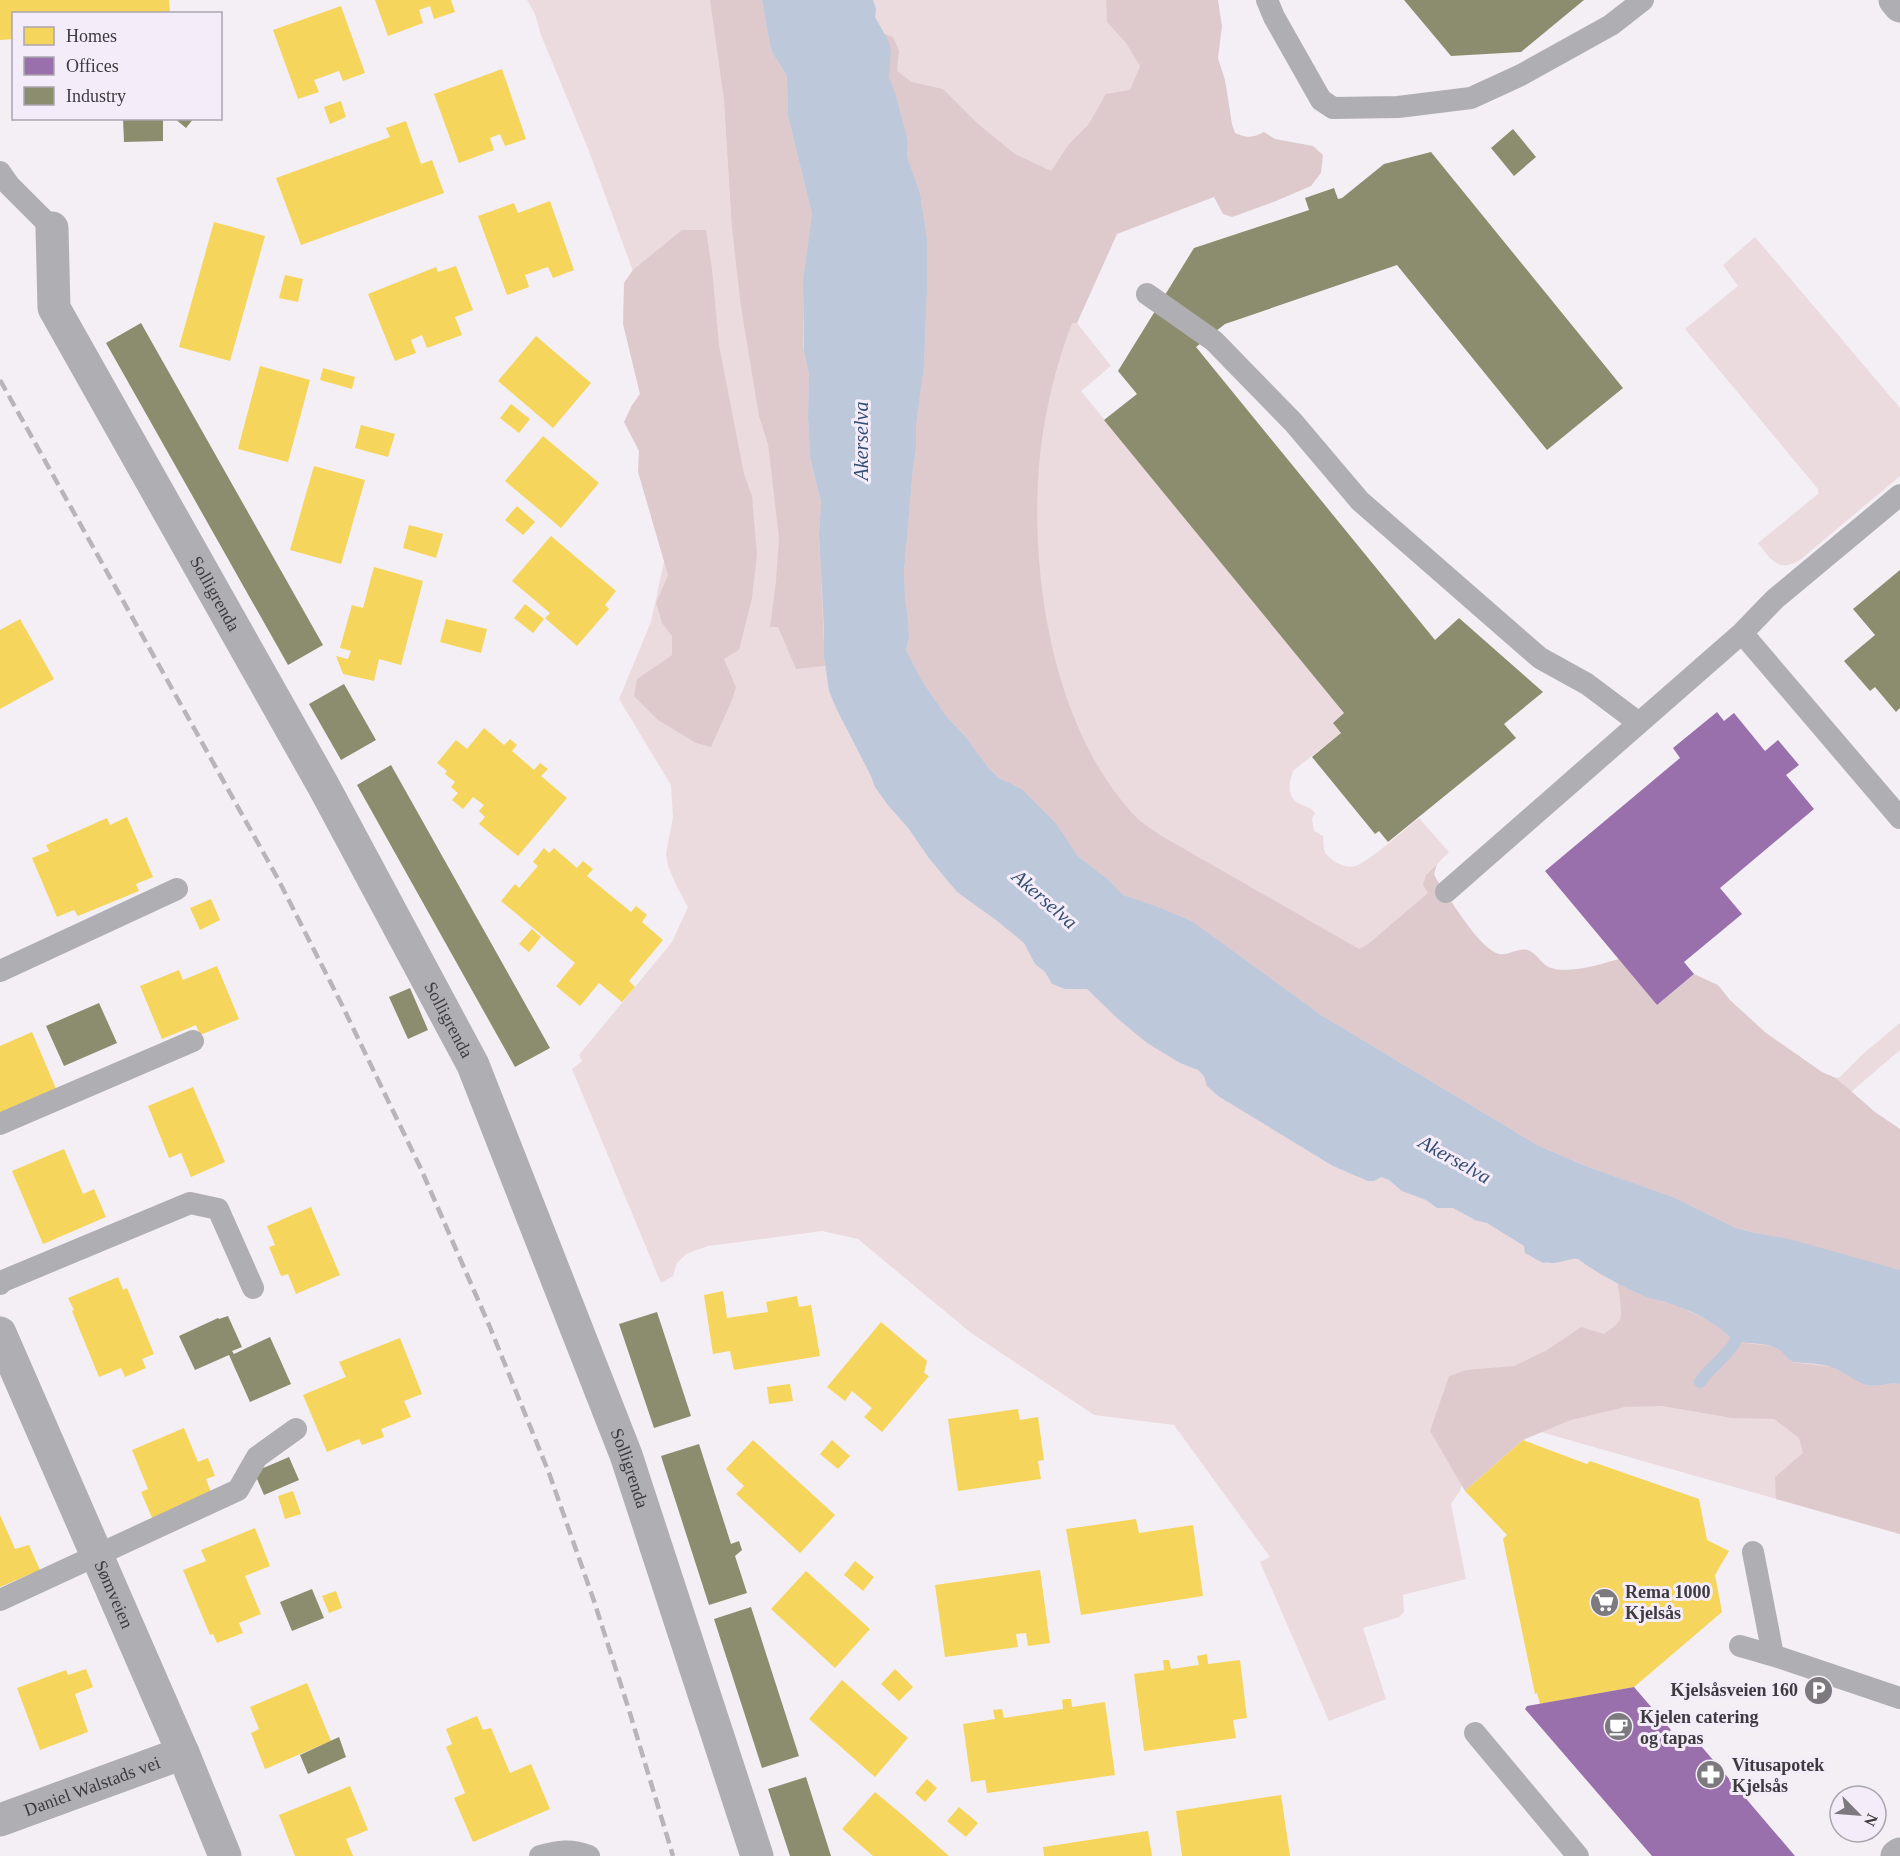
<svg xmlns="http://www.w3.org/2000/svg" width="1900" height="1856" font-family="Georgia,serif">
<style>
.green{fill:#ecdbde}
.forest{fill:#decacd}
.water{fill:#bec8db}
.homes{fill:#f6d55c}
.offices{fill:#9970ab}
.industry{fill:#8c8c6e}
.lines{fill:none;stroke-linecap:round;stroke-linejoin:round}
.stream{stroke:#bec8db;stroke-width:12}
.lane{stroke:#afaeb3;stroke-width:22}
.street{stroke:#afaeb3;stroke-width:33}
.secondary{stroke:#aeaeb3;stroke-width:33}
.rail{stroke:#b8b5ba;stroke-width:4.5;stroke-dasharray:12 6;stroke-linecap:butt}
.labels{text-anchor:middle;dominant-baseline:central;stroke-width:6;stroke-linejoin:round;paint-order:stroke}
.street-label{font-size:18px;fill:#3e3b40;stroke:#f4ecf8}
.poi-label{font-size:18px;font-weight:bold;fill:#3e3b40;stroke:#f4ecf8;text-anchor:start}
.water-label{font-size:20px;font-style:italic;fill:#344e73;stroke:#f4ecf8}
</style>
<rect width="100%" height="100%" fill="#f3eff5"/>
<!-- green -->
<path class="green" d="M527,0H1203L1105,228L1072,323H1077L1111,366L1081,391L1344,713L1333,723L1341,733L1294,770C1289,780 1286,795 1298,803C1305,807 1310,806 1315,813L1312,819L1314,831L1323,836C1324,842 1323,850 1326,854C1332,862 1346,869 1355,866C1369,862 1406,828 1419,818L1449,852L1426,875L1463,941L1900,1151V1534L1541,1432L1481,1430L1460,1491L1451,1504L1466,1579L1403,1595L1404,1612L1399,1617L1393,1619L1363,1628L1386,1699L1329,1721L1260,1562L1270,1557L1174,1425L1094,1415L971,1333L858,1239L822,1231L708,1246L686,1254L677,1263L673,1276L661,1283L572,1069L582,1061L579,1055L672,942L688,907L677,887L668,866L666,854L673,817L671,785L619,699L651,622L672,524L634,274L589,151L541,35L535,14Z
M1755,237L1900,408V476L1800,560C1778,573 1771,560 1758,543L1818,494V489L1685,329L1738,286L1723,265Z
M1900,1023V1050L1851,1092L1836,1078L1840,1077L1864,1053Z"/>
<!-- forest -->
<path class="forest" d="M710,0H762L770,46L773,54L786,74L787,80L788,116L812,214L803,280V345L809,374L808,416L810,457L821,503L819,534L825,666L796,669L778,627H770L776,581L779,538L768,444L759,416L741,307L732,228L724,100Z
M1106,0H1218L1222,26L1218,58L1225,80L1232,124L1235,133C1246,138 1254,138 1264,132L1275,139L1313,146L1323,155L1321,173L1311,186L1276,201L1232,217L1223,214L1214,197L1117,234L1077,323H1072C1056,365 1045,410 1040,455C1028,572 1053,733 1138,819C1145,825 1153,830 1160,835L1359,949L1367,945L1428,893L1423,885L1426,875L1437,864L1434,874L1437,880C1450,898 1479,949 1499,954C1509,956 1520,946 1530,951C1538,955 1542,965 1551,968C1569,974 1602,964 1619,959L1657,1005L1694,974L1718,985L1730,1000L1766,1033L1822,1072L1836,1078L1875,1112L1900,1129V1270L1736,1228L1673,1197L1588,1167L1539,1146L1321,1015L1192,921L1156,906L1123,895L1110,881L1078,856L1056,823L1022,789L999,778L988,767L966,737L947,717L924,684L906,650L909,638L908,620L905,596L904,572L913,468L916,450V426L924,366L927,291V238L920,193L907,156L908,140L896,95L888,77L891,55L885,34L893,37L899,51L897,71L912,82L943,89L978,124L1015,154L1051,171L1069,144L1088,125L1106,94L1130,90L1140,66L1126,43L1107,22Z
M682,230H706L712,269L719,345L744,474L752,496L757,555L752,598L739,650L724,659L736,687L732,700L711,747L696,743L658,720L634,696L637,679L672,655V636L662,623L656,603L668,575L638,472L639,451L624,422L632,405L640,394L623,324L624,283L633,270Z
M1618,1283L1646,1297L1678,1306L1714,1323L1728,1333L1735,1342L1773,1346L1779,1349L1791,1362L1832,1367L1870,1386C1881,1387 1889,1382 1900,1384V1534L1776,1499L1775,1477L1803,1453L1799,1438L1774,1419L1732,1418L1662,1406L1625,1407L1571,1420L1523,1440L1465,1491L1430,1431L1449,1376L1466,1370L1514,1366L1547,1350L1581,1327L1604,1334C1609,1330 1616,1326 1619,1321C1624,1314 1618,1292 1618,1283Z"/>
<!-- water -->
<path class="water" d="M762,0H873L876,9L875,17L887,38L890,46L891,55L889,77L896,95L908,140L907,156L920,193L927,238V291L924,366L916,426V450L913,468L904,572L905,596L908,620L909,638L906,650L924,684L947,717L966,737L988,767L999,778L1022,789L1056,823L1078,856L1110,881L1123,895L1156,906L1192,921L1321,1015L1539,1146L1588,1167L1673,1197L1736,1228L1755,1233L1789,1239L1900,1270V1384C1888,1382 1879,1388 1867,1385C1855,1382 1846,1373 1834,1368C1821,1363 1805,1363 1792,1362C1786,1358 1783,1351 1776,1348C1767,1343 1746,1343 1735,1342C1718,1323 1693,1311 1668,1303C1661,1300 1653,1300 1646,1297C1623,1287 1598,1274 1578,1259C1569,1258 1562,1263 1553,1263C1550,1263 1546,1262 1543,1263L1525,1253L1524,1246L1487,1223L1475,1220L1453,1208H1437L1426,1200L1402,1191L1389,1180L1381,1177L1374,1181H1368L1333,1166L1218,1096L1207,1086L1204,1076L1198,1070L1180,1063L1147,1043L1118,1019L1087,989H1065L1052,984L1045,972L1035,964L1024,943L996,920L957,892L928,857L909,829L887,804L875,787L871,776L836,708L829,691L824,657V630L819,534L821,503L810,457L808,416L809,374L804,351L803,280L812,214L788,116L787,80L786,74L773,54L770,46Z"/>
<!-- homes -->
<path class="homes" d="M0,0H169L170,14H14V39L0,40Z
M375,0H451L455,12L434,19L430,6L419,10L423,23L388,36Z
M341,6L365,73L343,81L339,71L314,80L319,92L298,99L273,30Z
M502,69L526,139L505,146L500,134L490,138L494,150L459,163L434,94Z
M341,101L346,117L330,124L324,107Z
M406,121L421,164L432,160L444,193L301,245L276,178L390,137L386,128Z
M550,201L574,270L553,278L548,267L525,275L529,287L507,295L478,216L514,203L518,213Z
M214,222L265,236L230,361L179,347Z
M456,266L473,310L455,317L462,335L427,348L422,335L411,340L416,353L395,361L368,294L436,267L438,272Z
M285,275L303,279L298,302L279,298Z
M536,336L591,383L553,428L498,381Z
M260,366L310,380L288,462L238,449Z
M323,368L355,377L352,389L320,380Z
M511,404L530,419L519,433L500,418Z
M361,425L395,434L388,457L355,448Z
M543,436L599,483L561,528L505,481Z
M314,466L365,480L341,564L290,550Z
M517,506L535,522L523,535L505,520Z
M409,525L443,534L436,558L403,548Z
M551,536L616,591L605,605L609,609L577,646L545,618L550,613L512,581Z
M374,567L423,581L401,665L379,659L374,681L343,674L336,656L348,659L351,651L340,648L352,605L363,608Z
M525,604L544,619L533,633L514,618Z
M20,619L54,679L0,709V630Z
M446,619L487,629L481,653L440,642Z
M484,728L504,745L510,739L517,745L512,751L534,770L540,763L548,769L541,776L567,798L518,856L479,824L485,817L479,811L484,805L473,797L463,809L452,800L458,793L451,787L455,782L445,774L447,771L437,763L456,740L467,749Z
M127,817L153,877L136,884L139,891L78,916L74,910L57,917L32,858L49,851L46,845L107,818L110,825Z
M544,848L549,853L554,848L577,868L583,861L593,869L587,876L631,912L636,906L641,910L647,915L642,922L663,940L629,981L635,987L622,1002L599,983L580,1006L556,986L575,963L501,901L515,884L519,888L538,866L533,862Z
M211,899L220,920L200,930L190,908Z
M532,929L541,937L529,952L519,944Z
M217,966L239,1019L200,1035L196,1025L162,1039L140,986L179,970L183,980Z
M32,1032L57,1091L0,1115V1046Z
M193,1087L225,1162L191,1177L181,1153L169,1158L148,1106Z
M64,1149L83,1194L94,1189L106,1217L43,1244L12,1171Z
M311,1207L340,1275L296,1294L288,1274L281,1276L269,1247L275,1245L267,1226Z
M118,1277L123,1290L127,1288L154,1354L142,1359L146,1368L125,1377L121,1368L99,1377L72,1311L74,1310L68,1298Z
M723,1291L727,1318L768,1312L766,1302L797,1296L799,1307L811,1305L820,1356L734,1370L730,1351L713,1354L704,1295Z
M881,1322L927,1361L924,1373L929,1376L882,1432L864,1417L872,1408L852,1391L845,1401L827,1387Z
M400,1338L422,1394L404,1401L411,1417L381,1429L384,1437L362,1445L359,1439L327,1452L303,1395L346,1377L339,1362Z
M790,1384L793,1401L769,1404L767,1387Z
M1018,1409L1020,1420L1038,1417L1044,1460L1038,1461L1041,1479L958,1491L948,1419Z
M184,1428L198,1462L208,1458L215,1476L206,1479L212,1495L153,1520L141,1492L148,1489L132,1450Z
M753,1440L835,1515L800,1553L736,1494L744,1486L726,1469Z
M832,1440L850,1456L838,1469L820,1454Z
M1523,1440L1587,1464L1590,1461L1699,1499L1707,1540L1729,1551L1715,1575L1722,1612L1634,1687L1540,1704L1537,1693L1535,1694L1503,1539L1507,1535L1465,1491Z
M293,1491L301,1514L285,1519L278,1496Z
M0,1515L15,1549L29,1545L40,1570L0,1587Z
M1136,1519L1139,1533L1193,1525L1203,1596L1081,1615L1066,1529Z
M255,1528L270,1566L245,1576L261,1614L239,1623L243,1633L217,1643L213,1634L210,1635L183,1570L206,1561L201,1550Z
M855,1561L874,1577L863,1591L844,1575Z
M1040,1570L1050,1643L1028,1646L1026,1633L1016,1634L1018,1647L945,1657L935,1585Z
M806,1571L870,1629L835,1668L771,1609Z
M336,1591L342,1608L329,1613L322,1596Z
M1207,1654L1208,1664L1240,1660L1247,1718L1233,1720L1236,1738L1144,1751L1134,1674L1164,1670L1163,1660H1169L1171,1669L1199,1665L1197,1656Z
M86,1669L93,1687L75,1694L88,1732L40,1750L17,1688L66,1670L68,1675Z
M895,1669L913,1687L899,1701L881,1684Z
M842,1680L908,1738L875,1777L809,1719Z
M307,1683L331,1741L265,1769L251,1733L259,1729L250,1707Z
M1066,1699H1071L1072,1707L1105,1702L1115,1775L987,1793L985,1780L971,1782L963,1724L995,1719L993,1710L1002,1709L1004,1718L1063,1709L1062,1700Z
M477,1716L483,1730L491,1728L510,1773L531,1764L550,1809L473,1842L454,1798L465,1793L446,1747L452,1744L446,1729Z
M927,1779L937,1788L925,1802L915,1793Z
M350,1786L368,1830L346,1839L353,1856H295L279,1815Z
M875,1792L906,1818L949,1856H873L842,1829Z
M1281,1795L1290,1856H1182L1176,1811Z
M959,1807L978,1823L966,1837L947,1821Z
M1148,1831L1152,1856H1044L1043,1847Z"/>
<!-- offices -->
<path class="offices" d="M1717,712L1724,721L1734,713L1765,751L1778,740L1799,765L1786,775L1814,809L1720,888L1742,914L1684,962L1694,974L1657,1005L1545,871L1680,758L1673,748Z
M1634,1687L1671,1730L1665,1735L1675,1746L1690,1733L1795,1856H1652L1525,1709L1527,1706Z"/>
<!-- industry -->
<path class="industry" d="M1404,0H1584L1521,52L1451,56Z
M123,118H163V141L124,142Z
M174,118H194L186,128Z
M1513,129L1536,157L1514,176L1491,148Z
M1431,152L1623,388L1547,450L1397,265L1225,324L1196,347L1435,640L1459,618L1543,692L1504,724L1516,738L1388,842L1379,831L1375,834L1312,757L1341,733L1333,723L1344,713L1104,420L1137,394L1118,371L1194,248L1309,210L1305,198L1334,188L1338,199L1342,198L1384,164Z
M141,323L323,645L288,665L106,343Z
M1900,570V708L1896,712L1875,687L1870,691L1844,661L1875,635L1853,609Z
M344,684L376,740L341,760L309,704Z
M391,765L550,1048L515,1067L357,785Z
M410,988L428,1030L408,1039L389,997Z
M99,1003L117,1043L64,1066L46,1026Z
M657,1312L691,1416L654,1428L619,1324Z
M228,1316L242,1347L232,1351L234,1354L270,1337L291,1384L250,1402L229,1355L195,1370L179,1336L218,1318L219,1319Z
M699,1444L731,1544L739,1541L742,1550L735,1556L747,1593L709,1605L661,1456Z
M289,1457L299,1480L264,1495L254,1472Z
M312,1589L324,1618L292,1631L280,1602Z
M751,1607L799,1756L762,1768L714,1619Z
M339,1737L346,1757L308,1774L300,1755Z
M806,1777L831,1856H790L768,1789Z"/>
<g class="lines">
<!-- stream -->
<path class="stream" d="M1700,1382C1711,1364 1738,1351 1739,1328"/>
<!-- lane -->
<path class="lane" d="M1267,0L1274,17L1321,100L1333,108L1398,107L1471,98L1521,75L1611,25L1643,0
M0,172L9,185L52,228
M1147,294L1214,341L1293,422L1360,501L1540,658L1587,684L1639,723
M1742,633L1900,818
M1446,892L1742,633L1775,599L1900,495
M0,971L177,889
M0,1124L193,1041
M0,1284L3,1281L190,1203L218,1209L253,1288
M1753,1552L1773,1655
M0,1600L238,1490L257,1457L296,1429
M1740,1646L1778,1657L1900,1698
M1475,1733L1578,1856
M540,1856C558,1851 571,1849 589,1856"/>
<!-- street -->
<g class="street">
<path id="s1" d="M52,228L54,308L324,787L473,1065L626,1455L757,1856"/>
<path id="s2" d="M0,1333L183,1753L225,1856"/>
<path id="s3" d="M0,1820L183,1753"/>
</g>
<!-- secondary -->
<path class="secondary" d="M1895,0L1900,6
M1897,1856L1900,1854"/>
<!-- rail -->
<path class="rail" d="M0,380L278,879L341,1003L421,1169L489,1325L549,1473L593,1598L629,1710L673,1856"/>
</g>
<!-- icons -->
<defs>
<symbol id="supermarket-disc" viewBox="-11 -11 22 22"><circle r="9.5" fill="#7d7a7f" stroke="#f4ecf8"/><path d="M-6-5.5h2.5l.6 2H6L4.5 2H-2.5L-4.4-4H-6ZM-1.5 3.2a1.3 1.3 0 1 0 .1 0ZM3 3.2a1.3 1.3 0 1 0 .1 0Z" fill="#fff"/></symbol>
<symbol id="parking-disc" viewBox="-11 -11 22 22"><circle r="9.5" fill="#7d7a7f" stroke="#f4ecf8"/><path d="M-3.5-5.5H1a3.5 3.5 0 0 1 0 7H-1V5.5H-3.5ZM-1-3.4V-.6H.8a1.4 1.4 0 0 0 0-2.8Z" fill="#fff"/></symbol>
<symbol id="cafe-disc" viewBox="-11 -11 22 22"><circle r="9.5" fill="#7d7a7f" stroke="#f4ecf8"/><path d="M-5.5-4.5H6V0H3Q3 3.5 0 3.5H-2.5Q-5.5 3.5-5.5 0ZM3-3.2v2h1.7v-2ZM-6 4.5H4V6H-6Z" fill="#fff"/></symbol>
<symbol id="pharmacy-disc" viewBox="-11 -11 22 22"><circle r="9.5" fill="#7d7a7f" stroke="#f4ecf8"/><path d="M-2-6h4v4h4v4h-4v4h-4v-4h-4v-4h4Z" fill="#fff"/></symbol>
</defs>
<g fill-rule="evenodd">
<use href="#supermarket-disc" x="1588" y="1586" width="33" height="33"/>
<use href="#parking-disc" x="1802" y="1674" width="33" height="33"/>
<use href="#cafe-disc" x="1602" y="1710" width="33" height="33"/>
<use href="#pharmacy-disc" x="1694" y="1758" width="33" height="33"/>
</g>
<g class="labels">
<!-- street labels -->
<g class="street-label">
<text stroke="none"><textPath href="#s1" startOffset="408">Solligrenda</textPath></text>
<text stroke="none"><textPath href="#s1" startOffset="894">Solligrenda</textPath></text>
<text stroke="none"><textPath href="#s1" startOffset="1378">Solligrenda</textPath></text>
<text stroke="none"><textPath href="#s2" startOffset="285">Sømveien</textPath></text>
<text stroke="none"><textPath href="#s3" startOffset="98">Daniel Walstads vei</textPath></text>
</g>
<!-- poi labels -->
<g class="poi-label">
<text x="1625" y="1592">Rema 1000<tspan x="1625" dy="21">Kjelsås</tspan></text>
<text x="1798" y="1690" text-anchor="end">Kjelsåsveien 160</text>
<text x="1640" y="1717">Kjelen catering<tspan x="1640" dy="21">og tapas</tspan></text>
<text x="1732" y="1765">Vitusapotek<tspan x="1732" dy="21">Kjelsås</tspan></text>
</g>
<!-- water labels -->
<g class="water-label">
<text transform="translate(861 441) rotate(-90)">Akerselva</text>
<text transform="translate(1045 899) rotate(41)">Akerselva</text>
<text transform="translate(1455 1159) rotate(29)">Akerselva</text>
</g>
</g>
<!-- legend -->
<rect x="12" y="12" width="210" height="108" fill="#f4ecf8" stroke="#aba5ae" stroke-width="1.5"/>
<rect x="24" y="27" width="30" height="18" fill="#f6d55c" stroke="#aba5ae" stroke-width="1.5"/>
<text x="66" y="42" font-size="18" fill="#3e3b40">Homes</text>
<rect x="24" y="57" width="30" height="18" fill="#9970ab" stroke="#aba5ae" stroke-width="1.5"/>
<text x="66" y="72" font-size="18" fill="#3e3b40">Offices</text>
<rect x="24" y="87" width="30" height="18" fill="#8c8c6e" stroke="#aba5ae" stroke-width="1.5"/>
<text x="66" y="102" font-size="18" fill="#3e3b40">Industry</text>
<!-- north arrow -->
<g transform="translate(1858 1814) rotate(115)"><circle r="28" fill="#f4ecf8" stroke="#aba5ae" stroke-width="1.5"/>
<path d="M0-4.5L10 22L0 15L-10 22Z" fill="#7d7a7f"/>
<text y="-9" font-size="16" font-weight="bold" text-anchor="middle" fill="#3e3b40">N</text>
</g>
</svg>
